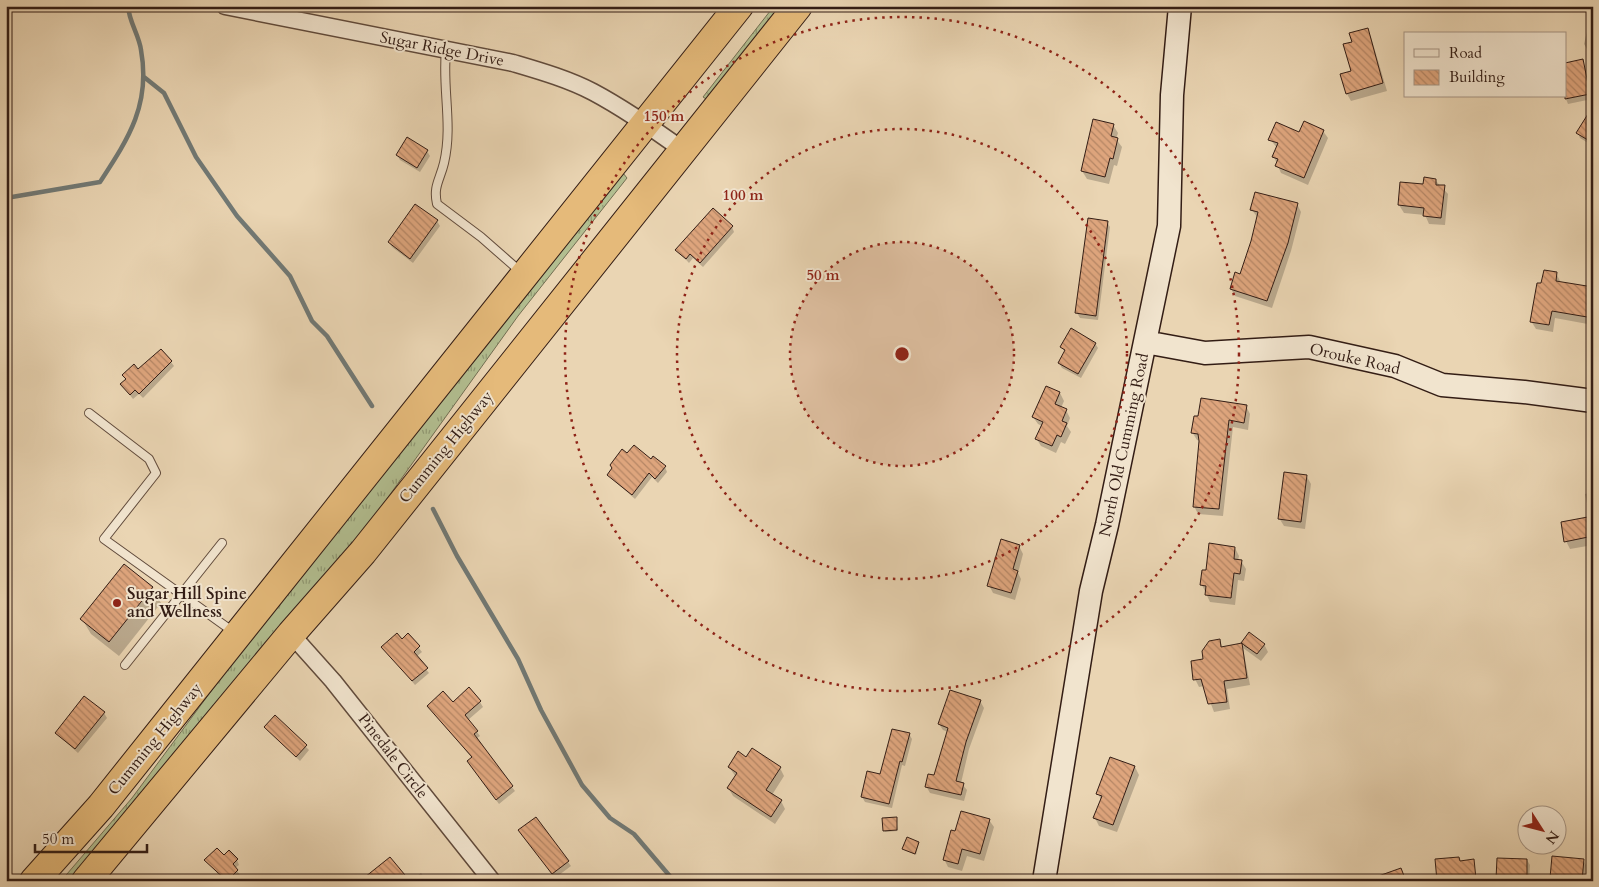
<svg xmlns="http://www.w3.org/2000/svg" width="1599" height="887" font-family="Cardo,serif">
<style>
.grass{fill:url(#grass-tufts);stroke:#726e52}
.shadow{fill:#0003}
.lines{fill:none;stroke-linecap:round;stroke-linejoin:round}
.stream{stroke:#717975;stroke-width:4.5}
.building{fill:url(#building-back-hatch);stroke:#331d15}
.lane-casing{stroke:#614b3c;stroke-width:10}
.street-casing{stroke:#614b3c;stroke-width:19}
.secondary-casing{stroke:#331d15;stroke-width:25}
.highway-casing{stroke:#331d15;stroke-width:30}
.lane{stroke:#f1e4ce;stroke-width:8}
.street{stroke:#f1e4ce;stroke-width:16}
.secondary{stroke:#f1e4ce;stroke-width:22}
.highway{stroke:#e5ba7a;stroke-width:28}
.ring{fill:none;stroke:#8f2418;stroke-width:2.5;stroke-dasharray:2.5 5}
.poi-dot{fill:#8f2418;stroke:#f1e4ce;stroke-width:2}
.labels{text-anchor:middle;dominant-baseline:central;stroke-width:4;stroke-linejoin:round;paint-order:stroke}
.street-label{font-size:16px;fill:#331d15;stroke:#f1e4ce}
.poi-label{font-size:16px;font-weight:bold;fill:#331d15;stroke:#f1e4ce;text-anchor:start}
.centre{fill:#8f2418;stroke:#f1e4ce;stroke-width:2.5}
.ring-label{font-size:15px;text-anchor:middle;font-weight:bold;fill:#8f2418;stroke:#f1e4ce;stroke-width:4;stroke-linejoin:round;paint-order:stroke}
</style>
<defs>
<pattern id="grass-tufts" width="24" height="20" patternUnits="userSpaceOnUse" patternTransform="scale(1.25)"><rect width="24" height="20" fill="#b2be90"/><path d="M3 7l-1-3M5 7V3M7 7l1-3M15 17l-1-3M17 17v-4M19 17l1-3" fill="none" stroke="#919a74"/></pattern>
<pattern id="building-back-hatch" width="6" height="6" patternUnits="userSpaceOnUse" patternTransform="scale(1.25)"><rect width="6" height="6" fill="#dea57d"/><path d="M-1 5l2 2M0 0l6 6M5-1l2 2" fill="none" stroke="#b58665"/></pattern>
</defs>
<rect width="100%" height="100%" fill="#ead5b3"/>
<filter id="stains"><feTurbulence type="fractalNoise" baseFrequency=".004" numOctaves="4"/><feColorMatrix values="0 0 0 0 .2 0 0 0 0 .09 0 0 0 0 .02 0 0 0 .5 -.17"/></filter>
<radialGradient id="worn" r=".72"><stop offset=".6" stop-color="#630" stop-opacity="0"/><stop offset="1" stop-color="#630" stop-opacity=".3"/></radialGradient>
<!-- grass -->
<path class="grass" d="M774,6H786L711,102L703,97Z
M623,173L627,178L518,316L338,567L76,881H61L132,798L315,551Z"/>
<!-- shadow -->
<path class="shadow" d="M1593,6V51L1587,49L1584,44Z
M1367,29L1371,37L1387,91L1351,101L1347,94L1353,72V43Z
M1583,61L1592,99L1568,104L1566,99Z
M1593,114V146L1580,138L1578,133Z
M1113,125L1118,133L1116,139L1122,147L1117,166L1114,165L1109,184L1087,179L1082,171Z
M1323,131L1328,138L1308,185L1281,173L1274,157L1277,148L1270,139Z
M427,151L430,156L420,172L400,160L397,155Z
M1435,180L1448,194L1445,225L1429,224L1425,215L1404,213L1399,205Z
M1297,204L1301,212L1291,251L1272,308L1235,296L1231,289L1241,275L1258,218L1252,210Z
M416,206L437,221L440,226L413,263L392,247L389,242Z
M1107,222L1110,227L1098,320L1080,318L1077,313Z
M732,227L734,232L703,267L693,258L689,263L677,250Z
M1556,273L1561,283L1593,288V325L1555,318L1553,332L1536,329L1531,321L1542,285Z
M1095,343L1098,348L1081,378L1062,368L1059,363L1065,353L1062,347Z
M171,362L174,366L143,398L139,394L133,399L125,389Z
M1060,393L1064,401L1061,408L1066,410L1070,418L1067,426L1071,432L1065,444L1061,442L1056,453L1041,446L1036,438L1042,426L1038,424L1033,417Z
M1246,406L1250,414L1248,430L1233,427L1223,516L1198,514L1194,506L1200,441L1197,440L1192,432Z
M627,455L651,460L665,467L667,472L658,483L652,477L635,499L608,475Z
M1307,477L1311,484L1305,529L1284,526L1279,518Z
M1593,492V545L1570,549L1566,541L1590,518L1585,494Z
M1019,546L1023,554L1018,573L1021,579L1015,600L993,593L989,585Z
M1235,548L1239,556L1238,561H1241L1246,569L1244,581L1238,580L1235,605L1210,602L1202,585Z
M152,588L161,603L119,656L91,634L82,619Z
M408,635L422,652L416,657L429,673L415,685L383,647L402,641Z
M1220,641L1223,648L1264,644L1268,652L1261,661L1243,648L1250,685L1227,689L1230,709L1214,712L1204,686L1199,687L1195,679L1204,660Z
M980,701L984,708L969,749L961,783L967,790L964,801L930,793L926,786L935,777L948,732L943,730L939,724Z
M480,702L483,707L468,720L480,736L476,739L515,791L499,804L471,766L472,758L428,706Z
M104,713L107,718L78,753L56,733Z
M275,717L309,750L300,761L265,727Z
M909,734L912,739L905,766L902,765L892,808L865,802L862,797L881,776Z
M747,759L780,768L784,776L772,795L781,801L785,809L775,824L733,796L729,789L736,777L729,767Z
M1135,767L1139,775L1117,832L1099,826L1095,818L1101,800L1098,793Z
M896,818L898,831L885,832L884,830Z
M989,820L994,827L984,861L967,856L962,871L948,867L944,859L956,833Z
M523,835L568,862L571,866L555,878Z
M919,843L916,855L903,849Z
M224,857L237,860L239,865L235,868L240,875L234,881H224L206,860Z
M1458,858L1461,862L1473,861L1477,881H1439Z
M1527,860L1530,865L1529,881H1498L1497,879Z
M1583,860L1586,865L1585,881H1553L1551,878Z
M421,873L427,881H411Z"/>
<g class="lines">
<!-- stream -->
<path class="stream" d="M144,77L164,93L196,157L237,216L290,276L312,321L327,336L372,406
M6,198L100,182C128,139 151,105 141,50C139,35 129,22 128,6
M433,509L457,556L518,659L541,710L582,785L610,818L634,834L674,881"/>
</g>
<!-- building -->
<path class="building" d="M1368,28L1383,83L1346,94L1340,74L1351,71L1343,44L1352,42L1349,33Z
M1583,59L1590,94L1565,99V63Z
M1593,106V143L1576,133Z
M1093,119L1114,124L1111,136L1118,138L1113,159L1110,158L1105,177L1081,171Z
M1304,121L1324,130L1304,178L1275,166L1278,159L1272,157L1278,143L1268,140L1276,122L1299,132Z
M407,137L428,150L417,168L396,155Z
M1424,177L1436,179V185H1445L1441,218L1423,216L1424,208L1398,205L1400,182L1423,184Z
M1255,192L1298,203L1288,243L1267,301L1230,289L1235,272L1240,274L1251,241L1258,212L1250,210Z
M415,204L438,220L410,259L388,242Z
M713,208L733,226L700,263L690,254L686,259L675,250Z
M1088,218L1108,221L1096,316L1075,313Z
M1544,270L1557,272L1556,281L1593,287V318L1552,311L1549,325L1530,322L1537,283H1541Z
M1071,328L1096,343L1078,374L1058,363L1065,350L1060,347Z
M161,349L172,361L139,394L135,390L130,395L120,384L126,379L122,375L134,364L138,369Z
M1046,386L1060,392L1055,404L1067,409L1062,421L1067,423L1061,437L1057,435L1052,446L1035,439L1043,422L1032,417Z
M1201,398L1247,405L1244,423L1229,420L1219,509L1193,507L1199,441L1198,434L1191,433L1194,416H1198Z
M634,445L651,459L653,456L666,466L655,479L649,473L632,495L607,475L612,468L610,465L622,449L627,453Z
M1284,472L1307,475L1301,522L1278,519Z
M1593,516V536L1564,542L1561,522Z
M1001,539L1020,545L1013,569L1018,571L1011,593L987,586Z
M1209,543L1235,547L1234,559L1242,560L1240,574L1234,573L1231,598L1205,595L1206,586L1200,585L1202,570H1206Z
M124,564L153,587L109,642L80,619Z
M1249,632L1265,644L1257,654L1241,643Z
M397,633L402,639L408,633L420,646L414,652L428,668L412,681L381,647Z
M1220,639L1221,647L1242,643L1247,678L1224,681L1227,702L1208,704L1201,679L1193,680L1191,661L1203,659L1202,651L1209,641Z
M469,687L481,701L465,715L478,731L474,734L513,786L496,800L467,761L472,757L427,706L443,691L453,702Z
M950,690L981,700L966,742L956,781L964,783L961,795L925,787L928,774L934,775L948,728L938,724Z
M84,696L105,712L75,749L55,733Z
M275,715L307,745L296,757L264,727Z
M892,729L910,733L902,762L900,761L889,804L861,797L867,771L880,774Z
M752,748L781,767L766,790L782,800L771,817L727,788L737,773L728,767L738,751L746,757Z
M1110,757L1135,766L1113,825L1093,818L1102,796L1096,794Z
M961,811L990,819L980,854L962,849L958,864L943,860L951,830L955,831Z
M536,817L569,861L552,874L518,830Z
M897,817V830L883,831L882,818Z
M907,837L919,842L915,854L902,849Z
M217,848L224,855L229,850L238,859L233,864L238,870L227,881L204,860Z
M1552,856L1584,859L1582,881L1550,878Z
M390,857L410,881H360Z
M1459,857L1460,861L1474,859L1476,879L1437,881L1435,859Z
M1497,858L1527,859V881L1496,879Z
M1401,868L1406,881H1370V879Z"/>
<g class="lines">
<defs>
<path id="lane" d="M446,50C442,88 453,125 444,163C440,180 433,186 437,204L481,237L522,273
M89,413L149,459L156,473L104,539L235,633
M125,665L222,543"/>
<path id="street" d="M225,6L513,63C540,71 568,79 593,92C625,109 655,130 684,151
M291,634L333,681L492,881"/>
<path id="secondary" d="M1145,342L1205,353L1309,347L1395,366L1442,385L1524,392L1593,401
M1044,881L1091,591L1107,525L1169,226L1172,95L1180,6"/>
<path id="highway" d="M34,881L101,806L739,6
M86,881L291,634L363,552L798,6"/>
</defs>
<!-- lane casing -->
<use href="#lane" class="lane-casing"/>
<!-- street casing -->
<use href="#street" class="street-casing"/>
<!-- secondary casing -->
<use href="#secondary" class="secondary-casing"/>
<!-- highway casing -->
<use href="#highway" class="highway-casing"/>
<!-- lane -->
<use href="#lane" class="lane"/>
<!-- street -->
<use href="#street" class="street"/>
<!-- secondary -->
<use href="#secondary" class="secondary"/>
<!-- highway -->
<use href="#highway" class="highway"/>
</g>
<!-- distance rings -->
<circle cx="902" cy="354" r="112" fill="#8f2418" fill-opacity=".12"/>
<g class="ring">
<circle cx="902" cy="354" r="112"/>
<circle cx="902" cy="354" r="225"/>
<circle cx="902" cy="354" r="337"/>
</g>
<!-- markers -->
<circle class="poi-dot" cx="117" cy="603" r="5"/>
<g class="labels">
<!-- street labels -->
<g class="street-label">
<text transform="translate(442 49) rotate(11)">Sugar Ridge Drive</text>
<text transform="translate(1355 359) rotate(13)">Orouke Road</text>
<text transform="translate(1124 445) rotate(-78)">North Old Cumming Road</text>
<text transform="translate(446 447) rotate(-51)">Cumming Highway</text>
<text transform="translate(155 739) rotate(-51)">Cumming Highway</text>
<text transform="translate(393 756) rotate(52)">Pinedale Circle</text>
</g>
<!-- poi labels -->
<g class="poi-label">
<text x="127" y="594">Sugar Hill Spine<tspan x="127" dy="18">and Wellness</tspan></text>
</g>
</g>
<circle cx="902" cy="354" r="8" class="centre"/>
<g class="ring-label">
<text x="664" y="121">150 m</text>
<text x="743" y="200">100 m</text>
<text x="823" y="280">50 m</text>
</g>
<!-- margin -->
<rect width="1599" height="887" fill="none" stroke="#ead5b3" stroke-width="25"/>
<rect x="8" y="8" width="1584" height="872" fill="none" stroke="#331d15" stroke-width="2.5"/>
<rect x="12" y="12" width="1574" height="862" fill="none" stroke="#331d15"/>
<!-- legend -->
<rect x="1404" y="32" width="162" height="65" fill="#f1e4ce" stroke="#a59484"/>
<rect x="1414" y="49" width="25" height="8" fill="#f1e4ce" stroke="#a59484"/>
<text x="1449" y="58" font-size="15" fill="#331d15">Road</text>
<rect x="1414" y="70" width="25" height="15" fill="url(#building-back-hatch)" stroke="#a59484"/>
<text x="1449" y="82" font-size="15" fill="#331d15">Building</text>
<!-- north arrow -->
<g transform="translate(1542 830) rotate(126)"><circle r="24" fill="#f1e4ce" stroke="#a59484"/>
<path d="M0-4L9 19L0 12L-9 19Z" fill="#8f2418"/>
<text y="-8" font-size="14" font-weight="bold" text-anchor="middle" fill="#331d15">N</text>
</g>
<!-- scale -->
<path d="M35 844v8h112v-8" fill="none" stroke="#331d15" stroke-width="2.5"/>
<text x="42" y="844" font-size="15" fill="#331d15" stroke="#f1e4ce" stroke-width="4" paint-order="stroke">50 m</text>
<rect width="100%" height="100%" filter="url(#stains)"/>
<rect width="100%" height="100%" fill="url(#worn)"/>
</svg>
